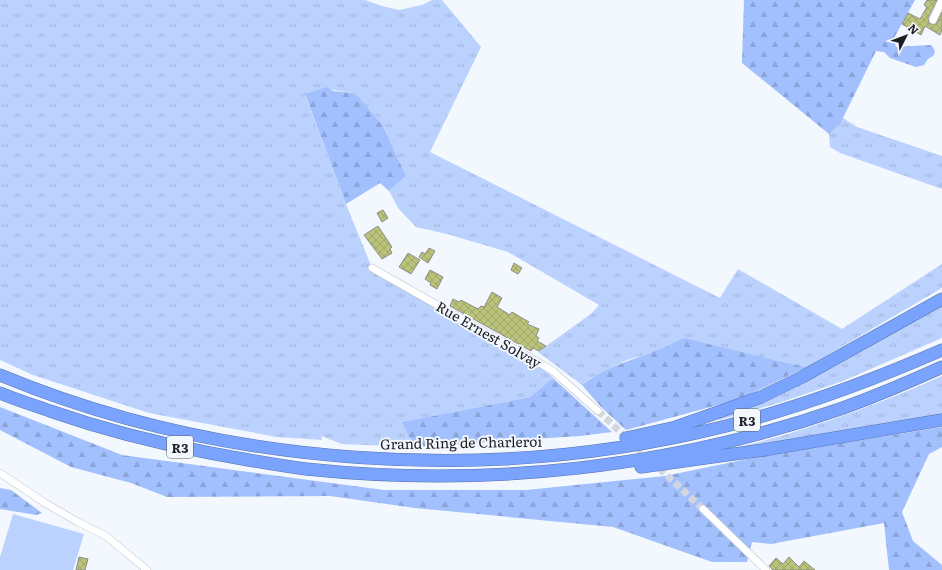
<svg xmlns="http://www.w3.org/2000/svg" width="942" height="570" font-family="Literata,serif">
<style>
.grass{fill:url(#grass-tufts)}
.forest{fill:url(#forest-firs)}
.park{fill:#bcd2fe}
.building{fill:url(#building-cross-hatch);stroke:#8d8e87}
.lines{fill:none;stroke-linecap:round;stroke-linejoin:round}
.minor-tunnel{stroke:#d3d6dd;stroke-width:7;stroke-dasharray:7 3.5;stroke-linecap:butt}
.minor-casing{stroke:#bbbfc5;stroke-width:8}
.motorway-casing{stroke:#5974b0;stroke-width:13}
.minor{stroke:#fff;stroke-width:7}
.motorway{stroke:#79a3fd;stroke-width:12}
.labels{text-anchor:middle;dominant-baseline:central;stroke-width:4;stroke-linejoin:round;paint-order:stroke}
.shield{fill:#f3f7fe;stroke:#5d5f63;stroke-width:1}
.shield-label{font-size:13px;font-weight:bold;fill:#1d1e21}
.street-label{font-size:14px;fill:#1d1e21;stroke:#f3f7fe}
</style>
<defs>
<pattern id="grass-tufts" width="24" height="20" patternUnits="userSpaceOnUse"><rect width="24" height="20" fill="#bcd2fe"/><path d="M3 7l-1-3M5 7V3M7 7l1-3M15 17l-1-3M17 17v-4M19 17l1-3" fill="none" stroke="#a1b4d9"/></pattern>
<pattern id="forest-firs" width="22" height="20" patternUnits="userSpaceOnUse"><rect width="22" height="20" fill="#a2c0fe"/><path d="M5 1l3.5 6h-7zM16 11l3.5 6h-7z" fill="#8ba5d9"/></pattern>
<pattern id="building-cross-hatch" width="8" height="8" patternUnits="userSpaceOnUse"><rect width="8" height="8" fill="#bbc37b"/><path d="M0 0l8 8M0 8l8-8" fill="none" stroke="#a0a76a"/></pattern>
</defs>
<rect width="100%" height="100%" fill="#f3f7fe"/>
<!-- grass -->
<path class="grass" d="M0,0H365L382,6L399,10L422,5L432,0H442L481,47L430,152L720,298L738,269L842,329L942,264V288L807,367L774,360L651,353L627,360L591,378L582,385L538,352L592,313L599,305L508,252L447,234L416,227L398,208L389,191L406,176L383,126L359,97L353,93L333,90L305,95L346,204L372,268L369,270L458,320L543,365L553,378L530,397L403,422L414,447L342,444L321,436L322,440L277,437L149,413L33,375L0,360Z
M843,118L857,127L942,156V189L840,153L830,147L829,134L840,124Z
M942,305V338L843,381L782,402L719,420L718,418L753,406L828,370Z
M942,376V414L823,435L733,449C805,431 875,406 942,376Z"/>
<!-- forest -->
<path class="forest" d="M744,0H915L894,38L896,47L930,45L933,47L935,52L933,56L928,59L924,65L916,67L890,58L884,52L876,51L840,124L829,134L742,63Z
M327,87L333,91L353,93L359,97L383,126L406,176L389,191L380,183L346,204L305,94Z
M684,338L774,360L807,367L740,399L626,430L601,407L582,385C602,369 626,362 650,353C662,349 673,343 684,338Z
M553,378L612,432L580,436L414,447L402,422L530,397Z
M0,407L122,455L384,490H526L665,476L757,457L942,427V447L929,454L902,512L913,541L942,565V570H889L884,523L771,544L752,542L747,562H712L613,527L415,508L330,496L167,497L131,483L71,467L0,430Z
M0,488L11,490L42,513L36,515L0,509Z"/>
<!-- park -->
<path class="park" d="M13,514L84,534L73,570H0V557Z"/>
<!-- building -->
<path class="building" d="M927,0H937L928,18L929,23L931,24H936L942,12V30L940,35L925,26L921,35L902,24L908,13L920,19L927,7L924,5Z
M383,210L388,218L382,222L377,213Z
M378,226L392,247L390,249L392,253L382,259L364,235Z
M429,248L435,251L428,263L419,257L422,252L425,254Z
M408,253L420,260L411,274L399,267Z
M514,263L522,268L518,274L511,270Z
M430,270L443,277L437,289L430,285L431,283L425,279Z
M492,292L502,298L497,307L510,315L512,312L529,322L527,324L539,329L536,336L539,338L537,341L546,346L539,351L533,348L531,351L450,306L453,299L459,302L461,300L478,309L481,306L484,307Z
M79,557L88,559L85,570H76Z
M789,557L799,567L804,561L815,570H773L769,566L776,558L783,564Z"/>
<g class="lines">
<!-- minor-tunnel -->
<path class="minor-tunnel" d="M598,411L703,509"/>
<defs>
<path id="minor" d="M933,20L942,0
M372,268L543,365L554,372L598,411
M0,473L45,503L78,522L106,536L147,570
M703,509L766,570"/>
<path id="motorway" d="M0,375C224,468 492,485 726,426C801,407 871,381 942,350
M0,393C16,400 34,405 50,411C102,429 156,443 210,453C242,459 274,465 306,469C487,488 671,468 843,408C876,396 909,382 942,367
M626,438L676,427L761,397L802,377L942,299
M641,467L763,450L942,420"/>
</defs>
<!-- minor casing -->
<use href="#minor" class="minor-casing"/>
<!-- motorway casing -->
<use href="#motorway" class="motorway-casing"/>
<!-- minor -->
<use href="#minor" class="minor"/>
<!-- motorway -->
<use href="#motorway" class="motorway"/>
</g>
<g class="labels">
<!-- shield labels -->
<g class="shield">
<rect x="734" y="409" width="26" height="22" rx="3"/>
<rect x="167" y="436" width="26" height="22" rx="3"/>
</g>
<g class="shield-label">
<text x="747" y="420">R3</text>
<text x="180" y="447">R3</text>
</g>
<!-- street labels -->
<g class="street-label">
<text transform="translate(489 334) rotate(30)">Rue Ernest Solvay</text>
<text transform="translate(461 442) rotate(-1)">Grand Ring de Charleroi</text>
</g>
</g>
<!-- north arrow -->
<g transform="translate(906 36) rotate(48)" stroke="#f3f7fe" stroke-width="3" paint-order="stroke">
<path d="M0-3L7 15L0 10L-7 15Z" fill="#1d1e21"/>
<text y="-6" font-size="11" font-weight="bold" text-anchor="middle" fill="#1d1e21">N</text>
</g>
</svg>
